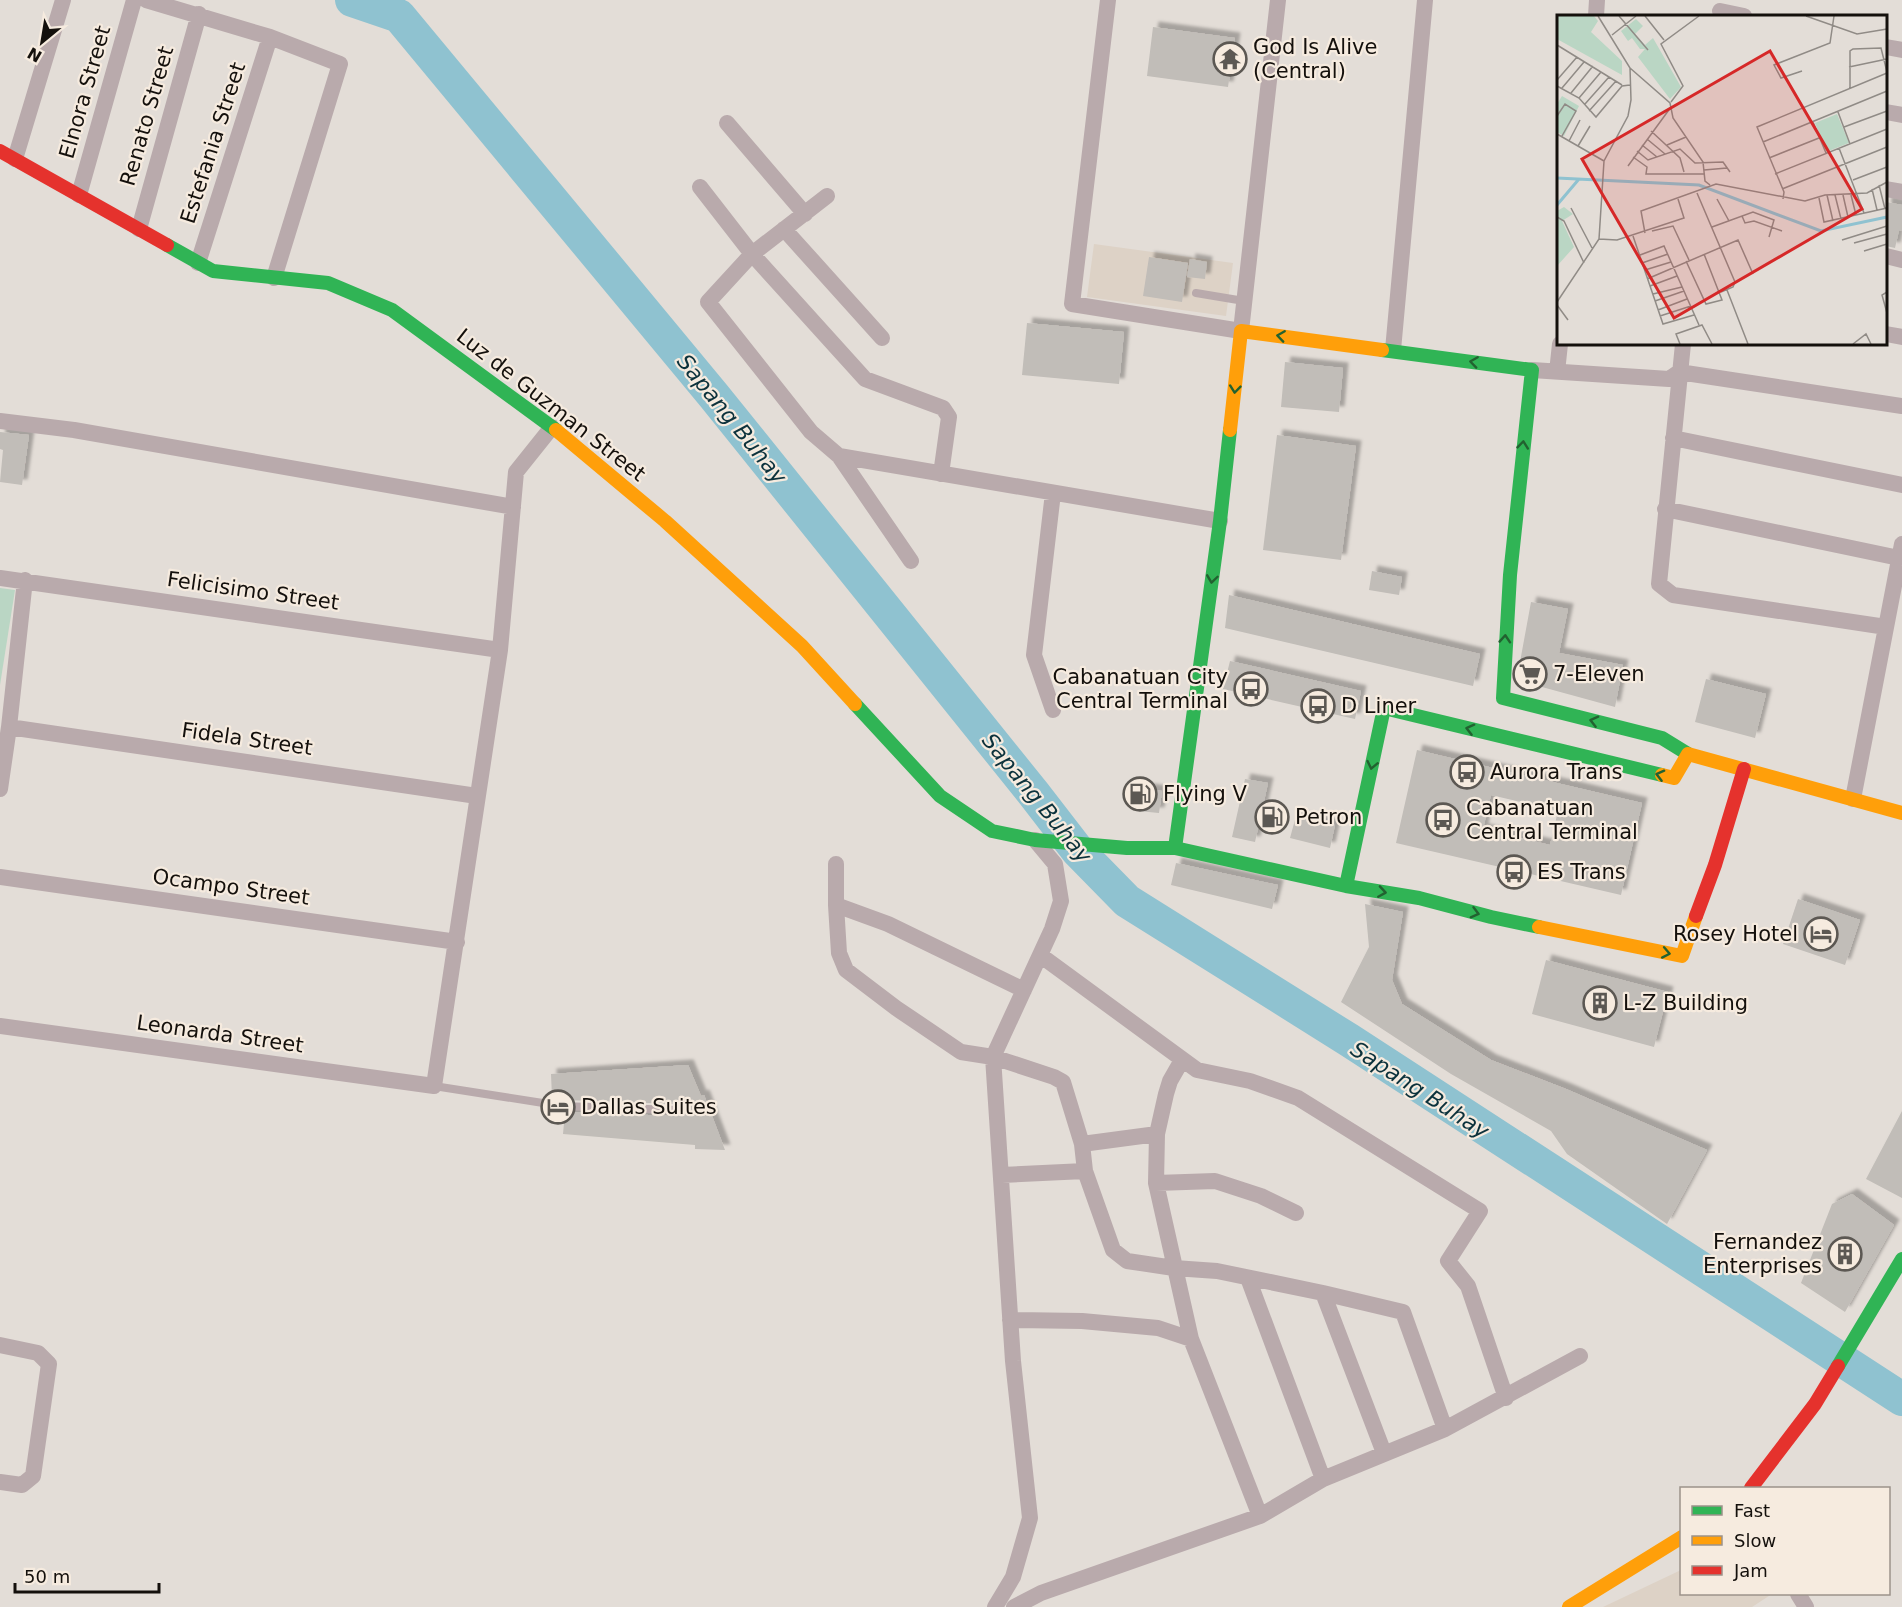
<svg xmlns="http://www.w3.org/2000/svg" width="1902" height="1607" font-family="'DejaVu Sans',sans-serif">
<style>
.built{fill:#ddd2c6}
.green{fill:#bad6c4}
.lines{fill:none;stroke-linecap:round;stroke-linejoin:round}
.river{stroke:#8fc2d0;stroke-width:34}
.building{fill:#c1bdb8;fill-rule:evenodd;filter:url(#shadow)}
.lane{stroke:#b9aaac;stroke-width:8}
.street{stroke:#b9aaac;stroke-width:16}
.fast{stroke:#30b455;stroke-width:14}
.slow{stroke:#ff9f0a;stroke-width:14}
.jam{stroke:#e5322d;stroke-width:14}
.oneway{stroke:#226230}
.labels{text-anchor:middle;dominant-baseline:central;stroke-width:4.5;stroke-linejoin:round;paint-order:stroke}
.poi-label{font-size:21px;fill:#14100c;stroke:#f6ebdf;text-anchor:start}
.street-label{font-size:21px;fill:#14100c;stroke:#f6ebdf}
.water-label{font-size:22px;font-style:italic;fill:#0c323c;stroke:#f6ebdf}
.inset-river{fill:none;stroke:#8fc2d0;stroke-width:3}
.inset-road{fill:none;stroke:#908b86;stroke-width:1.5}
.view{fill:#d62828;fill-opacity:0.15;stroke:#d62828;stroke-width:3}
.inset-edge{fill:none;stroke:#14100c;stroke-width:3}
</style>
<defs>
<filter id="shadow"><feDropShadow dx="5.5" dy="-5.5" stdDeviation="1.5" flood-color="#0004"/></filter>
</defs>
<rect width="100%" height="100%" fill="#e3ddd7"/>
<!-- built -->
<path class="built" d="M1094,244L1233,263L1226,316L1087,297Z
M1681,1570L1682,1594H1772L1752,1607H1603Z"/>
<!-- green -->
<path class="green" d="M0,588L15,590L0,685Z"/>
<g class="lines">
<!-- river -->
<path class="river" d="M352,0L399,16L714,396L1034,794L1078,851L1127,901L1349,1040L1902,1399"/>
</g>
<!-- building -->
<path class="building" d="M1153,27L1235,38L1228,87L1147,76Z
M1886,202L1902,205V231L1899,230L1895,248L1886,246Z
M1149,257L1188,263L1182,302L1143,296Z
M1190,259L1207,262L1205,279L1187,277Z
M1027,323L1124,332L1119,384L1022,375Z
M1285,362L1343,368L1339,412L1281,407Z
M0,432L29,435L22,485L0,482L3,450L0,449Z
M1277,435L1356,446L1341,560L1263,550Z
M1372,571L1402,577L1399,595L1369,590Z
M1229,595L1480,654L1473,686L1225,628Z
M1531,602L1568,609L1559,653L1623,665L1615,707L1531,684L1520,662Z
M1230,661L1361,691L1355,719L1223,689Z
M1706,679L1766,694L1755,738L1695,722Z
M1417,750L1642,803L1621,895L1396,843ZM1491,795L1558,811L1550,845L1483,829Z
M1245,779L1268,783L1255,842L1232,837Z
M1141,788L1162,791L1159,813L1138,811Z
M1296,816L1335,825L1330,848L1290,838Z
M1176,863L1278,885L1272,909L1171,885Z
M1798,899L1860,920L1845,965L1783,944Z
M1365,904L1403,912L1392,980L1402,1004L1491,1060L1566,1089L1707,1150L1667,1224L1567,1154L1551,1131L1451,1074L1341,1002L1369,947Z
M1546,960L1668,992L1654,1047L1532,1014Z
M688,1065L701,1096L704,1095L725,1150L695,1149V1145L563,1134L565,1112L676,1116L681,1114L682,1110L680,1105L676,1104L566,1100L567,1096L552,1097L551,1074Z
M1902,1111V1198L1866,1179Z
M1852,1194L1894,1225L1845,1312L1801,1283L1832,1204Z"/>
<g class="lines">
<!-- lane -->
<path class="lane" d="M1196,293L1244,301
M434,1086L562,1106L676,1110"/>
<!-- street -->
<path class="street" d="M146,0L270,37L340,64L274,278
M1108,0L1072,304L1241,331L1278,0
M1720,11L1744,16
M1596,16L1597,0
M1886,47L1902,50
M1886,112L1902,115
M727,123L805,214
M15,159L63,0
M700,187L752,254L865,379L943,408L949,417L941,474
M1886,189L1902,192
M79,195L134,0
M827,196L752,254L708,302L811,432L839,456L1220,521
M139,229L199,14
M784,229L882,338
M1886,256L1902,260
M198,263L270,37
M1886,334L1902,337
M1683,344L1659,584L1673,595L1886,627
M1393,350L1425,0
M1532,370L1669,379L1679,372L1902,406
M1557,372L1560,344
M0,421L74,430L513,507
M1673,438L1902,485
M839,456L911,561
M1053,493L1034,655L1053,710
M1665,509L1899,558
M0,578L500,650
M9,727L477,796
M0,789L9,727L25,580
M1853,799L1902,544
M836,864V905L839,953L846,970L896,1008L961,1052L993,1057L1054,1077L1063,1082L1082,1144L1085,1171L1113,1250L1127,1261L1174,1268L1217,1271L1323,1293L1403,1312L1445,1429
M0,877L457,942
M836,905L888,924L1024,990
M1040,955L1197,1070L1250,1081L1298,1098L1480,1211L1448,1261L1468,1286L1506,1398
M0,1026L434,1086L500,650L516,472L552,427
M1182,1060L1170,1081L1166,1094L1157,1134L1156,1183L1191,1339L1260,1516
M1082,1144L1157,1134
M1002,1175L1085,1171
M1156,1183L1215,1181L1261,1196L1296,1213
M1248,1278L1323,1479
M1323,1293L1384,1453
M1010,1320L1082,1321L1158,1328L1191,1339
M0,1345L38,1353L49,1364L33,1476L22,1485L0,1482
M1798,1594L1806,1607
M995,1607L1013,1577L1030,1518L1013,1361L993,1057L1052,929L1061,901L1055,864L1035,840
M1014,1607L1041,1593L1260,1516L1323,1479L1445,1429L1580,1356"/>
<!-- fast -->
<path class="fast" d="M167,245L213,271L328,283L392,310L556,430
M1382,350L1532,370L1510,575L1503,698L1662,738L1688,754
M855,704L940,796L992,831L1035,840L1127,848H1175L1346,886L1419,898L1491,917L1539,927
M1175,848L1220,521L1230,430
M1346,886L1384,708L1662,775
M1838,1366L1902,1259"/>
<!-- slow -->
<path class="slow" d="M556,430L665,521L802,646L855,704
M1230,430L1241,331L1382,350
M1662,775L1674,778L1688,754L1902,813
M1539,927L1682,956L1696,916
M1569,1607L1682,1537"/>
<!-- jam -->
<path class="jam" d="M0,151L167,245
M1696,916L1715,865L1744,769
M1751,1488L1815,1404L1838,1366"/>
</g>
<!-- one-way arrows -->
<defs><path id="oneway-chevron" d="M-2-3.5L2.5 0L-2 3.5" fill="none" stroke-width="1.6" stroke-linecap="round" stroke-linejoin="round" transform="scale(1.5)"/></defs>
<g class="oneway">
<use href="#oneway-chevron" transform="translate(1281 336) rotate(-172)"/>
<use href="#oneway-chevron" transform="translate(1474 362) rotate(-172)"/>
<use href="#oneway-chevron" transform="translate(1235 389) rotate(96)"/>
<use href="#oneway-chevron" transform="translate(1523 445) rotate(-84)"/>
<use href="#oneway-chevron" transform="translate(1212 579) rotate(98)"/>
<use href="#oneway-chevron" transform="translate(1505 639) rotate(-86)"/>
<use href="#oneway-chevron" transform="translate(1594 721) rotate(-166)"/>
<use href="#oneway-chevron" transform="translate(1470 729) rotate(-166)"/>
<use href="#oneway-chevron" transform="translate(1372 765) rotate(102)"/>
<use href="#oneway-chevron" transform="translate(1660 775) rotate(-166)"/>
<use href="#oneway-chevron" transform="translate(1382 892) rotate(9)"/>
<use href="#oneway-chevron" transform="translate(1475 913) rotate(15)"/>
<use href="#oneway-chevron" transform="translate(1666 953) rotate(11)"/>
</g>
<!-- icons -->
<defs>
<symbol id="temple-ring" viewBox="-11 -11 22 22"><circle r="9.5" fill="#f6ebdf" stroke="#5c5853" stroke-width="1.5"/><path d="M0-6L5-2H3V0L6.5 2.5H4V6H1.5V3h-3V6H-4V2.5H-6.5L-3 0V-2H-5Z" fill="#5c5853"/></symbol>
<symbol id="supermarket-ring" viewBox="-11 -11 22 22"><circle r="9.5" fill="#f6ebdf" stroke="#5c5853" stroke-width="1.5"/><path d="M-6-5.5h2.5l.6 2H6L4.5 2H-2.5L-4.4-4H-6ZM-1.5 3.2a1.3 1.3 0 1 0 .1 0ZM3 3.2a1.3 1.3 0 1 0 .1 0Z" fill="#5c5853"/></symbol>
<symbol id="bus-ring" viewBox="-11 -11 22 22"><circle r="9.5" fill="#f6ebdf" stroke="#5c5853" stroke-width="1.5"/><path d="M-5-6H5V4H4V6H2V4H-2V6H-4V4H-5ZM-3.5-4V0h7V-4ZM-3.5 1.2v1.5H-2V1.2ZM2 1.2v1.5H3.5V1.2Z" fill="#5c5853"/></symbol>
<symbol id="fuel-ring" viewBox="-11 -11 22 22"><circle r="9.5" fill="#f6ebdf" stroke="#5c5853" stroke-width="1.5"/><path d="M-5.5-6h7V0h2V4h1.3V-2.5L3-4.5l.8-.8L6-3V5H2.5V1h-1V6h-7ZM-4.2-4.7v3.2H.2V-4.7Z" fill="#5c5853"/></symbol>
<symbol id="hotel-ring" viewBox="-11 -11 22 22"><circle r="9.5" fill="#f6ebdf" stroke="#5c5853" stroke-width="1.5"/><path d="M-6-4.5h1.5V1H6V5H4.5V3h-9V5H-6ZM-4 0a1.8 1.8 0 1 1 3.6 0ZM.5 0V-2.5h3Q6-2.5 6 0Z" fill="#5c5853"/></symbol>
<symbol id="building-ring" viewBox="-11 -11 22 22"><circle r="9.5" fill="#f6ebdf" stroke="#5c5853" stroke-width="1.5"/><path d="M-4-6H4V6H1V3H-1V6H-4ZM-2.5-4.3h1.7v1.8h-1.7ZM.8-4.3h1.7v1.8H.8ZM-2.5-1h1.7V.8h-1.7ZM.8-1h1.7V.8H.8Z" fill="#5c5853"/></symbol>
</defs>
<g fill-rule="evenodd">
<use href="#temple-ring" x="1211" y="40" width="38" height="38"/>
<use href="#supermarket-ring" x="1511" y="655" width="38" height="38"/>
<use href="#bus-ring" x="1232" y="670" width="38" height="38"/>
<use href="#bus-ring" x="1299" y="687" width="38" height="38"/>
<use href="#bus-ring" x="1448" y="753" width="38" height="38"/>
<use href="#fuel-ring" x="1121" y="775" width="38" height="38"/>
<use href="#fuel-ring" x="1253" y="798" width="38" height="38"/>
<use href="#bus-ring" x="1424" y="801" width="38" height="38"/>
<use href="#bus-ring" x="1495" y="853" width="38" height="38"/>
<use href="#hotel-ring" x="1802" y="915" width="38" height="38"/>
<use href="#building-ring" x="1581" y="984" width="38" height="38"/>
<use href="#hotel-ring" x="539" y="1088" width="38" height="38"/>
<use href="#building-ring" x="1826" y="1235" width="38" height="38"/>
</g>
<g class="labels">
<!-- poi labels -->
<g class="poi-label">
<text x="1253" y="47">God Is Alive<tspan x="1253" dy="24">(Central)</tspan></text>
<text x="1553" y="674">7-Eleven</text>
<text x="1228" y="677" text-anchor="end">Cabanatuan City<tspan x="1228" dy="24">Central Terminal</tspan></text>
<text x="1341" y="706">D Liner</text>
<text x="1490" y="772">Aurora Trans</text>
<text x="1163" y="794">Flying V</text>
<text x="1466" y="808">Cabanatuan<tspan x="1466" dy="24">Central Terminal</tspan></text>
<text x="1295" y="817">Petron</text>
<text x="1537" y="872">ES Trans</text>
<text x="1798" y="934" text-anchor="end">Rosey Hotel</text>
<text x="1623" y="1003">L-Z Building</text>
<text x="581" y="1107">Dallas Suites</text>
<text x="1822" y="1242" text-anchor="end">Fernandez<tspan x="1822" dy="24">Enterprises</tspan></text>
</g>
<!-- street labels -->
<g class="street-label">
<text transform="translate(85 92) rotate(-74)">Elnora Street</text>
<text transform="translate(147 116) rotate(-74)">Renato Street</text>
<text transform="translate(213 143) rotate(-72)">Estefania Street</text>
<text transform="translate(551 405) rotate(38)">Luz de Guzman Street</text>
<text transform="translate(253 591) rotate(8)">Felicisimo Street</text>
<text transform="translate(247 739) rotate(8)">Fidela Street</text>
<text transform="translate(231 887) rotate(8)">Ocampo Street</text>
<text transform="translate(220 1034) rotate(8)">Leonarda Street</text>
</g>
<!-- water labels -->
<g class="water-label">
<text transform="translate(732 419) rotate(51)">Sapang Buhay</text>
<text transform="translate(1037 798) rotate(51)">Sapang Buhay</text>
<text transform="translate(1420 1090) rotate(33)">Sapang Buhay</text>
</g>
</g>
<!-- overview -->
<g transform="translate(1557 15)">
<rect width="330" height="330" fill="#e3ddd7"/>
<path d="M0,1H37L41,6L34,17L65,46V60L0,24ZM79,4L86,11L78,19L88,30L96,23L124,72L113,84L81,42L88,34H83L75,23L71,26L64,16ZM5,81L22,91L7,121L0,117V89ZM280,99L292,128L269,137L258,108ZM7,192L16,199L5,206L17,232L0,251V196Z" fill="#bad6c4"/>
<path class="inset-river" d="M0,163L142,170L264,216L330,202M0,190L22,164"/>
<path class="inset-road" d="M62,1L91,35M88,1L107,25M249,1L300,19L330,14M55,20L79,1M0,30L65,70M292,52L330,44M73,53L113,88L116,103L146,147L148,166L153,170M245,56L224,63L217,50L273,28L277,1M0,65L20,42M0,71L22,83L39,102L65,71L73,70M5,73L27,47M293,73V36L296,34L324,33L330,57M14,78L36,51M22,83L44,57M114,87L126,71L104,29L142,1M28,89L52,62M32,96L59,66M281,97L293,129M0,101L8,89L19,96L5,121M256,107L269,138M287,112L330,96M94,116L123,143L127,157M0,119L47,146M90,124L108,139M12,126L23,105M206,127L330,76M85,130L100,142M110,130L129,122M21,131L33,111M282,133L307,198M80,136L91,145L123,134L138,148L166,147L173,157M76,142L90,152L89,159H147M212,143L262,123M71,151L114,92M147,155L170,153M218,159L330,114M296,165L330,152M322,170L328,194M225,174L330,132M315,174L320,195M140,178L178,267L176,272L164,277M270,180L276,206M278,180L284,204M286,180L291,202M294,180L299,200M262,183L267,207L330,193M160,184L172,206M226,184L227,177L200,112L330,58M14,193L35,233M185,201L188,208L197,206L225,216M0,202L7,206L27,248M155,212L196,197L217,205L212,222M95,216L116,211L132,245M88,218L84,196L159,169L248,186L268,180L310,178L330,167M76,221L106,309L137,300M42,224L60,225L127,203L121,184M285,225L330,211M297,228L330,219M307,236L330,229M83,240L107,231L142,310M129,246L149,289L165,285L147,239M85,248L111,239M88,255L114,247M90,264L181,225L196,259M93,271L120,261M170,275L191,329M330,277L325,280L330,298M96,279L125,272M98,286L127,276M0,287L42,224L47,146L71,101L74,85L73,53L41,1M0,290L11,305M101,295L130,284M103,301L134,291M123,329L119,319L145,310L155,329M296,329L309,319L314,329"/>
<path class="view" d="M213,36L305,194L117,303L25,144Z"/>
<rect width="330" height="330" class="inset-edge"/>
</g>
<!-- legend -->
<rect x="1680" y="1487" width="210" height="108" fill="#f6ebdf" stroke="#9c938b" stroke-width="1.5"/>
<rect x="1692" y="1506" width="30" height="9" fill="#30b455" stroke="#9c938b" stroke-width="1.5"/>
<text x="1734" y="1517" font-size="18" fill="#14100c">Fast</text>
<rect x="1692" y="1536" width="30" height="9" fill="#ff9f0a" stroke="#9c938b" stroke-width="1.5"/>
<text x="1734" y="1547" font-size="18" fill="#14100c">Slow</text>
<rect x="1692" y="1566" width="30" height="9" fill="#e5322d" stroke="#9c938b" stroke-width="1.5"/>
<text x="1734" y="1577" font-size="18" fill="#14100c">Jam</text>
<!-- north arrow -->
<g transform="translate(42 42) rotate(210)" stroke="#f6ebdf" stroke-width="4.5" paint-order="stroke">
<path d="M0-4.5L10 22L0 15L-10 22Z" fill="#14100c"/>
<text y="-9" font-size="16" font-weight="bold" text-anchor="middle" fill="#14100c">N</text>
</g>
<!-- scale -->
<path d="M15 1583v9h144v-9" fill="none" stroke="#14100c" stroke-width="3"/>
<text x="24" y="1583" font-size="18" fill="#14100c" stroke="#f6ebdf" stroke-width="4.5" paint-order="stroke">50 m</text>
</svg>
